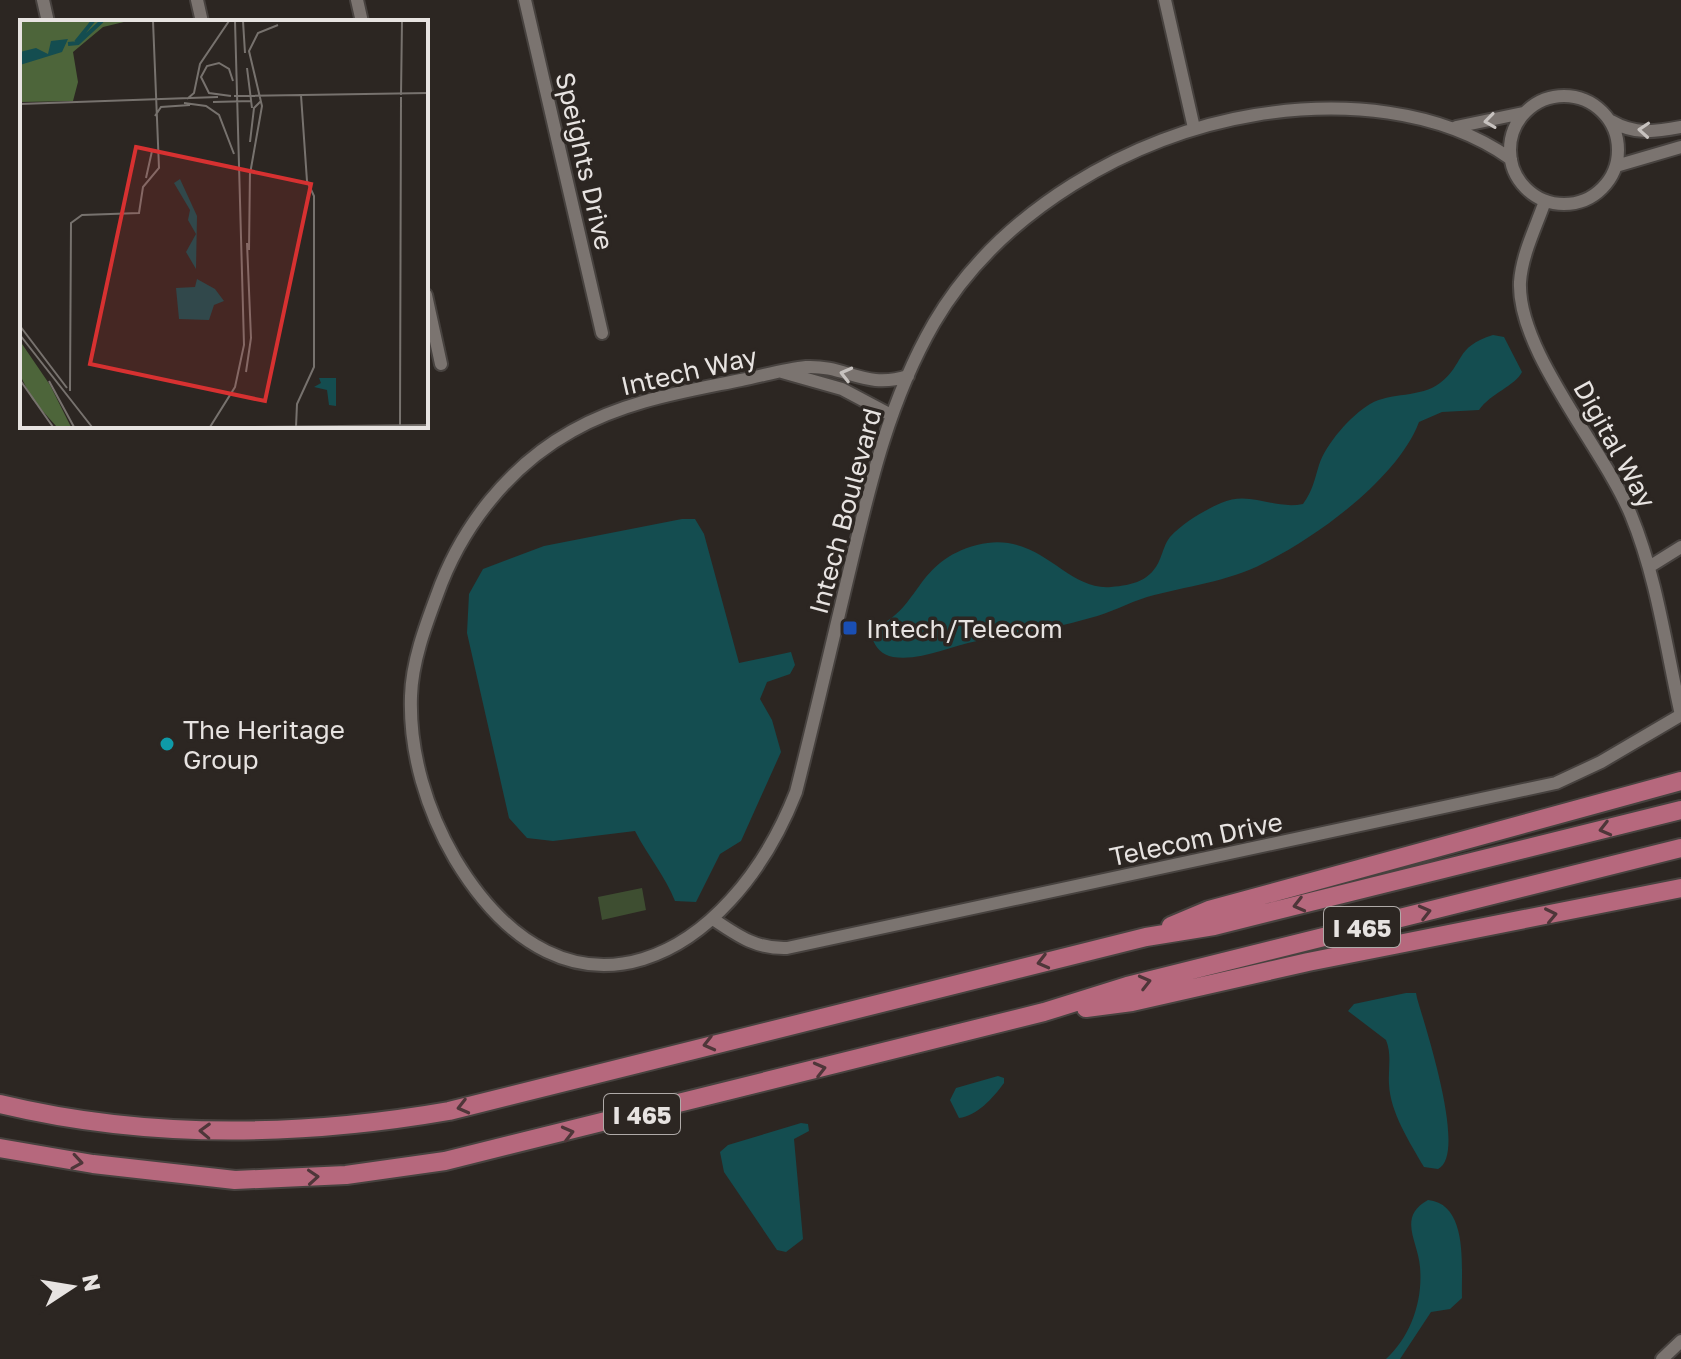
<svg xmlns="http://www.w3.org/2000/svg" width="1681" height="1359" font-family="'Golos Text',sans-serif">
<style>
.grass{fill:#3e4e31}
.water{fill:#144d50}
.lines{fill:none;stroke-linecap:round;stroke-linejoin:round}
.minor-casing{stroke:#47423f;stroke-width:16}
.highway-casing{stroke:#47423f;stroke-width:22}
.minor{stroke:#7b7470;stroke-width:12}
.highway{stroke:#b6687d;stroke-width:18}
.oneway{stroke:#c7c2bf}
.oneway2{stroke:#4e3639}
.transit-dot{fill:#1a4fb4;stroke:#2c2622;stroke-width:3}
.culture-dot{fill:#0f9aa8;stroke:#2c2622;stroke-width:3}
.labels{text-anchor:middle;dominant-baseline:central;stroke-width:7;stroke-linejoin:round;paint-order:stroke}
.shield{fill:#2c2622;stroke:#afaaa8;stroke-width:2}
.shield-label{font-size:24px;font-weight:bold;fill:#e7e3e1}
.street-label{font-size:26px;fill:#e7e3e1;stroke:#2c2622}
.poi-label{font-size:26px;fill:#e7e3e1;stroke:#2c2622;text-anchor:start}
.inset-river{fill:none;stroke:#144d50;stroke-width:4}
.inset-road{fill:none;stroke:#77726e;stroke-width:2}
.view{fill:#d73131;fill-opacity:0.15;stroke:#d73131;stroke-width:4}
.inset-edge{fill:none;stroke:#e7e3e1;stroke-width:4}
</style>
<rect width="100%" height="100%" fill="#2c2622"/>
<!-- grass -->
<path class="grass" d="M642,888L646,910L602,920L598,897Z"/>
<!-- water -->
<path class="water" d="M1493,335L1504,337L1522,372C1515,386 1491,393 1479,410L1442,412L1419,422C1398,478 1317,537 1264,563C1228,582 1186,586 1147,597C1128,603 1110,613 1090,618C1053,629 1015,634 977,641C950,646 922,661 893,657C882,655 876,648 872,638L877,626C920,609 915,561 977,545C1041,529 1064,591 1111,587C1133,585 1151,581 1160,559C1163,552 1165,543 1170,537C1184,522 1203,511 1221,503C1250,490 1273,510 1303,504C1313,490 1314,481 1319,465C1326,444 1350,416 1370,404C1390,392 1421,398 1440,383C1465,364 1454,347 1493,335Z
M682,519H695L704,534L739,663L791,652L795,665L790,674L767,682L760,699L772,720L781,752L741,841L720,854L696,902L675,901C665,876 648,856 635,831L553,841L527,838L509,818L467,633L469,594L483,569L544,546Z
M1406,993H1416L1417,998C1425,1026 1468,1155 1438,1169L1424,1167C1410,1143 1390,1112 1389,1084C1388,1069 1392,1055 1386,1040L1348,1011L1354,1004Z
M998,1076L1004,1078V1083C993,1098 977,1116 959,1118L950,1100L956,1088Z
M801,1123L808,1124L809,1131L794,1139L803,1239L786,1252L777,1250L724,1172L720,1152L728,1145Z
M1428,1200C1469,1204 1461,1268 1462,1298L1450,1309L1431,1312L1400,1359H1386C1411,1336 1423,1301 1420,1267C1418,1241 1397,1217 1428,1200Z"/>
<g class="lines">
<defs>
<path id="minor" d="M43,0L48,22
M197,0L202,22
M357,0L362,22
M525,0L602,333
M1165,0L1194,128
M1510 150a54 54 0 1 1 108 0a54 54 0 1 1-108 0Z
M1611,121C1635,135 1655,132 1681,127
M1456,127L1523,113
M1616,166L1681,147
M426,295L441,364
M782,372L842,389L891,415
M908,376C865,390 846,365 806,367C785,369 762,376 741,380C683,392 625,401 572,431C509,466 461,527 437,595C425,627 412,662 411,696C409,753 427,811 455,859C568,1047 730,960 796,792C815,717 832,643 850,568C870,483 890,399 934,323C999,212 1131,135 1255,115C1341,101 1439,108 1511,159
M1649,567L1681,547
M713,919C738,936 756,949 787,948L1556,783L1601,762L1681,715C1666,648 1657,578 1631,515C1603,447 1517,351 1520,282C1522,254 1536,227 1545,201
M1662,1359L1681,1341"/>
<path id="highway" d="M1171,926L1209,910L1681,781
M1086,1008L1132,1002L1308,962L1681,888
M0,1104C149,1140 299,1137 449,1111L1146,937L1214,926L1681,810
M0,1148L93,1164L235,1180L346,1175L445,1161L1044,1012L1127,986L1681,848"/>
</defs>
<!-- minor casing -->
<use href="#minor" class="minor-casing"/>
<!-- highway casing -->
<use href="#highway" class="highway-casing"/>
<!-- minor -->
<use href="#minor" class="minor"/>
<!-- highway -->
<use href="#highway" class="highway"/>
</g>
<!-- one-way arrows -->
<defs><path id="oneway-chevron" d="M-2-3.5L2.5 0L-2 3.5" fill="none" stroke-width="1.6" stroke-linecap="round" stroke-linejoin="round" transform="scale(2)"/></defs>
<g class="oneway">
<use href="#oneway-chevron" transform="translate(1490 121) rotate(172)"/>
<use href="#oneway-chevron" transform="translate(1644 130) rotate(-176)"/>
<use href="#oneway-chevron" transform="translate(846 374) rotate(-166)"/>
</g>
<g class="oneway2">
<use href="#oneway-chevron" transform="translate(1605 829) rotate(166)"/>
<use href="#oneway-chevron" transform="translate(1299 905) rotate(166)"/>
<use href="#oneway-chevron" transform="translate(1425 912) rotate(-14)"/>
<use href="#oneway-chevron" transform="translate(1551 915) rotate(-12)"/>
<use href="#oneway-chevron" transform="translate(1043 962) rotate(166)"/>
<use href="#oneway-chevron" transform="translate(1145 982) rotate(-14)"/>
<use href="#oneway-chevron" transform="translate(709 1044) rotate(166)"/>
<use href="#oneway-chevron" transform="translate(820 1069) rotate(-14)"/>
<use href="#oneway-chevron" transform="translate(463 1107) rotate(166)"/>
<use href="#oneway-chevron" transform="translate(205 1131) rotate(-178)"/>
<use href="#oneway-chevron" transform="translate(568 1133) rotate(-14)"/>
<use href="#oneway-chevron" transform="translate(77 1162) rotate(9)"/>
<use href="#oneway-chevron" transform="translate(313 1177) rotate(-4)"/>
</g>
<!-- markers -->
<rect class="transit-dot" x="842" y="620" width="16" height="16" rx="4"/>
<circle class="culture-dot" cx="167" cy="744" r="8"/>
<g class="labels">
<!-- shield labels -->
<g class="shield">
<rect x="1324" y="907" width="76" height="40" rx="6"/>
<rect x="604" y="1094" width="76" height="40" rx="6"/>
</g>
<g class="shield-label">
<text x="1362" y="927">I 465</text>
<text x="642" y="1114">I 465</text>
</g>
<!-- street labels -->
<g class="street-label">
<text transform="translate(585 161) rotate(77)">Speights Drive</text>
<text transform="translate(689 371) rotate(-13)">Intech Way</text>
<text transform="translate(1615 444) rotate(61)">Digital Way</text>
<text transform="translate(845 511) rotate(-75)">Intech Boulevard</text>
<text transform="translate(1196 839) rotate(-12)">Telecom Drive</text>
</g>
<!-- poi labels -->
<g class="poi-label">
<text x="866" y="628">Intech/Telecom</text>
<text x="183" y="729">The Heritage<tspan x="183" dy="30">Group</tspan></text>
</g>
</g>
<!-- overview -->
<g transform="translate(20 20)">
<rect width="408" height="408" fill="#2c2622"/>
<path d="M0,1H108L83,7L53,32L58,62L53,81L0,82ZM0,321L30,365L51,407L36,406L12,379L0,355Z" fill="#4d653a"/>
<path d="M48,19L42,32L0,45V32L16,28L28,34L31,21ZM160,159L177,196L176,249L166,232L176,214L168,200L170,190L154,163ZM177,259L195,269L204,281L194,285L189,300L159,299L156,268L175,267ZM299,358H316V386L309,385L307,370L294,367L301,363Z" fill="#144d50"/>
<path class="inset-river" d="M56,22L73,1M48,24L58,23L82,1"/>
<path class="inset-road" d="M223,1L225,33M227,48L232,88M381,75L382,1M211,76L189,73L181,57L187,46L199,43L209,49L213,61M214,76L408,73M167,79L174,73L180,44L209,1M193,82L232,81M164,83L186,86L199,95L214,134M0,84L198,77M135,96L141,87L170,85M230,122L234,88L241,81M230,154L242,86L229,31L238,13L258,5M126,158L132,131M229,230L230,149M0,306L47,368M0,315L72,407M226,352L231,318L227,223M0,360L33,407M29,361L54,407M50,371L51,203L62,195L119,193L123,167L139,148L133,1M380,405L381,77M190,407L215,367L224,325L215,1M228,407L408,405M276,407L277,384L294,347V176L287,161L281,75"/>
<path class="view" d="M116,127L291,164L245,381L70,344Z"/>
<rect width="408" height="408" class="inset-edge"/>
</g>
<!-- north arrow -->
<g transform="translate(72 1287) rotate(78)" stroke="#2c2622" stroke-width="6" paint-order="stroke">
<path d="M0-6L14 30L0 20L-14 30Z" fill="#e7e3e1"/>
<text y="-12" font-size="22" font-weight="bold" text-anchor="middle" fill="#e7e3e1">N</text>
</g>
</svg>
